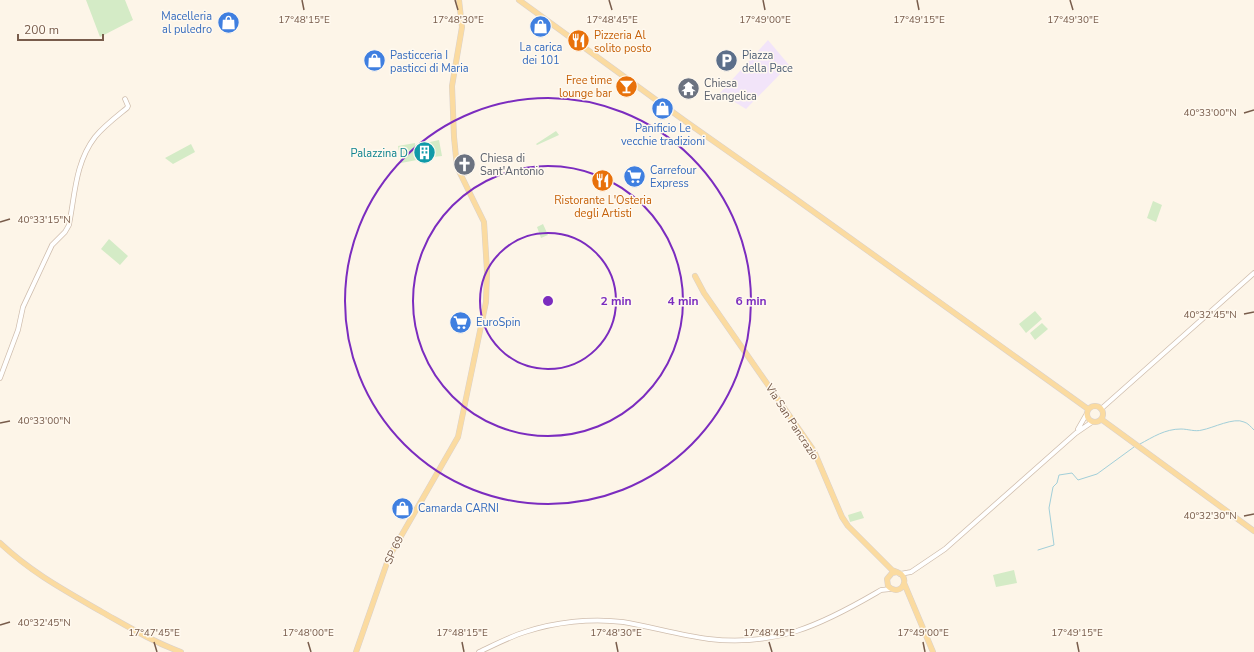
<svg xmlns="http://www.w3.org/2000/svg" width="1254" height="652" font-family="'Nunito Sans',sans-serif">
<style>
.education{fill:#f2e4f9}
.green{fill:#d4ebc6}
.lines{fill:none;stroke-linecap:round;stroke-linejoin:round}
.stream{stroke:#a2cfd9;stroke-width:1}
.minor-casing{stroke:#cfbdad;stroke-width:5.5}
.major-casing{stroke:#d9d1cd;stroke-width:6}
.minor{stroke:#fff;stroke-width:4}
.major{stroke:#fbdba0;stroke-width:5}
.ticks{fill:none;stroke:#785c4b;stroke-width:1.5}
.ring{fill:none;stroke:#7b2cbf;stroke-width:2}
.labels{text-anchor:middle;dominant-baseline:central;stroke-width:3;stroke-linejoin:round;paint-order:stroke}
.shop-label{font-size:11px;fill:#366cbe;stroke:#fff9ef;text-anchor:start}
.food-label{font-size:11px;fill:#c56008;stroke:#fff9ef;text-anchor:start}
.service-label{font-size:11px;fill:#4e5e75;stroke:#fff9ef;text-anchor:start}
.worship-label{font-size:11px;fill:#5b616d;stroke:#fff9ef;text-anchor:start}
.culture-label{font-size:11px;fill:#0d838f;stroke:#fff9ef;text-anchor:end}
.street-label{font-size:11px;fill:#785c4b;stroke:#fff9ef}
.ticks-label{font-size:10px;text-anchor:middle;fill:#785c4b;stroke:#fff9ef;stroke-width:3;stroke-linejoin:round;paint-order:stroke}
.centre{fill:#7b2cbf;stroke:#fff9ef;stroke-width:2}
.ring-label{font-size:12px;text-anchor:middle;font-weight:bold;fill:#7b2cbf;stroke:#fff9ef;stroke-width:3;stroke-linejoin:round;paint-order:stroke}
</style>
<rect width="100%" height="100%" fill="#fdf5e8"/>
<!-- education -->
<path class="education" d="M768,40L789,65L746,109L720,93Z"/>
<!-- green -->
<path class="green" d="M86,0H125L133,20L100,37Z
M556,131L559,135L537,145L536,144Z
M439,140L442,156L433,157L430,142Z
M415,143L417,160L401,163L398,146Z
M191,144L195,152L173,164L165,158Z
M1153,201L1162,205L1156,222L1147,218Z
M543,224L548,235L541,238L537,227Z
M109,239L128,256L120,265L101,249Z
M1035,311L1042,319L1026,333L1019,324Z
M1042,323L1048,329L1035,340L1030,333Z
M861,511L864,518L850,522L848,515Z
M1014,570L1017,583L996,587L993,575Z"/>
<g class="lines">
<!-- stream -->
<path class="stream" d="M1140,444C1153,437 1165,429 1181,429C1188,429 1195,432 1202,430C1213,428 1234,417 1244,422C1248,423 1251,427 1254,430
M1038,550L1054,545L1049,508L1053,487L1057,483L1059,475L1072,473L1078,480L1097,474L1134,447"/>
<defs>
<path id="minor" d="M0,378L18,330L23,307L52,245L65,232L69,225C75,195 75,163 95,137C104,126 116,117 127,108L128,106L125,99
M1101,409L1254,273
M1078,429L1086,415
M900,574L911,572L945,549L1076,433L1092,422
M479,652C494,645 509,637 525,632C555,622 591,618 623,622C652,627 680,635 709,639C775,647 821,625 876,593L881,590L891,589"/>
<path id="major" d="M519,0L685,121L793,197L1088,409
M695,276L704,293L814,451L842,517L848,526L892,570C894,571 898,572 901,574C910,582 899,597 888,586L887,579L892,573L897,572
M1087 414a8 8 0 1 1 16 0a8 8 0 1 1-16 0Z
M1101,419L1254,531
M0,543C32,573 64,590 102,612C127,626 153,642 181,652
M904,583L933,652
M356,652L389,557L458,437L486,302L487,271L484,222L457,167L454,137L452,86L462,27L459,0"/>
</defs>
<!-- minor casing -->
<use href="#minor" class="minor-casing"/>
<!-- major casing -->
<use href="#major" class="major-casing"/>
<!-- minor -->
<use href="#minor" class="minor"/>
<!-- major -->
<use href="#major" class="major"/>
</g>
<!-- ticks -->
<path class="ticks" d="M302,0L304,10M455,0L458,10M609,0L612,10M763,0L765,10M917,0L919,10M1070,0L1073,10M1244,113L1254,110M0,222L10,219M1244,314L1254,312M0,423L10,421M1244,516L1254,514M0,625L10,622M154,642L157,652M308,642L311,652M462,642L464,652M616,642L618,652M769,642L772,652M923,642L925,652M1077,642L1079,652"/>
<!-- distance rings -->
<g class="ring">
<circle cx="548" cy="301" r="68"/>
<circle cx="548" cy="301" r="135"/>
<circle cx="548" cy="301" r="203"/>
</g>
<!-- icons -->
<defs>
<symbol id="shop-disc" viewBox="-11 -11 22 22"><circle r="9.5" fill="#3f7fe0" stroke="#fff9ef"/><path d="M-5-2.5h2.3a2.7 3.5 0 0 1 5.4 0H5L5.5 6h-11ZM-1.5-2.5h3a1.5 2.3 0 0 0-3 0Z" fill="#fff"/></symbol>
<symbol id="restaurant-disc" viewBox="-11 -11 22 22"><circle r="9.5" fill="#e8710a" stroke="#fff9ef"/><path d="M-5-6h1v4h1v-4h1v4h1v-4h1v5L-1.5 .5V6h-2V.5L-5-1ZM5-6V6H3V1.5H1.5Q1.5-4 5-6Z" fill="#fff"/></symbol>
<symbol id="parking-disc" viewBox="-11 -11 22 22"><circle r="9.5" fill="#5c6f8a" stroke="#fff9ef"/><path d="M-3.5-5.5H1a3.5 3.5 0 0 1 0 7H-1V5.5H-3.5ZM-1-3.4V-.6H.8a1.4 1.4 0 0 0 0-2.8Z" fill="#fff"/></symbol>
<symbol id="bar-disc" viewBox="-11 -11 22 22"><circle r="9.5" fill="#e8710a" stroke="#fff9ef"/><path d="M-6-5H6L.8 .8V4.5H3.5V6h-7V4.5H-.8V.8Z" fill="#fff"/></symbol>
<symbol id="temple-disc" viewBox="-11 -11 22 22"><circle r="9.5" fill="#6b7280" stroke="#fff9ef"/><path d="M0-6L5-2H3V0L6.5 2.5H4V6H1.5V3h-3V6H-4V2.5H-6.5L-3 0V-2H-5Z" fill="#fff"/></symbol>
<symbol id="building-disc" viewBox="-11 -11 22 22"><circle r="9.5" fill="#0f9aa8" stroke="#fff9ef"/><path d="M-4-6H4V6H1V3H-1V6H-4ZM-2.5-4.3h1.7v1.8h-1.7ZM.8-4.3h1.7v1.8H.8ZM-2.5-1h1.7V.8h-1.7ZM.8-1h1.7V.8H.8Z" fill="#fff"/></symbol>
<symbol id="church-disc" viewBox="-11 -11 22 22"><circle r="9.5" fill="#6b7280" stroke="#fff9ef"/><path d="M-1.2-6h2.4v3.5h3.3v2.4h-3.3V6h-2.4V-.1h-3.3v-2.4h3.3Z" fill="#fff"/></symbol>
<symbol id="supermarket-disc" viewBox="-11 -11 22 22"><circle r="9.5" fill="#3f7fe0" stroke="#fff9ef"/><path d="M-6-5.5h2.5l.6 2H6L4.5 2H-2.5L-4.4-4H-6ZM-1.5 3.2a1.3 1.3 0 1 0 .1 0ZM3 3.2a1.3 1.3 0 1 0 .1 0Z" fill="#fff"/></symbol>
</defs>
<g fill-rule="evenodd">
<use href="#shop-disc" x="216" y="10" width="25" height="25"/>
<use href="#shop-disc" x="528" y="14" width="25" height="25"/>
<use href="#restaurant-disc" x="566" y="28" width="25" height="25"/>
<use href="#shop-disc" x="362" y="48" width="25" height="25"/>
<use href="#parking-disc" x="714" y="48" width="25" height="25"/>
<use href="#bar-disc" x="614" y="74" width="25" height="25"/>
<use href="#temple-disc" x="676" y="76" width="25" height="25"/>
<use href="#shop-disc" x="650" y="96" width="25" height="25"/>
<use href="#building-disc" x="412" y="140" width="25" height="25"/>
<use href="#church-disc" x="452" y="152" width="25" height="25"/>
<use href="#supermarket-disc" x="622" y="164" width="25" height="25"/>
<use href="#restaurant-disc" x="590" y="168" width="25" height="25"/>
<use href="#supermarket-disc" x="448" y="310" width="25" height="25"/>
<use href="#shop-disc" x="390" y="496" width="25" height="25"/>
</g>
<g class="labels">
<!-- shop labels -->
<g class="shop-label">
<text x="212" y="16" text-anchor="end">Macelleria<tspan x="212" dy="13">al puledro</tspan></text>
<text x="541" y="47" text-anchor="middle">La carica<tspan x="541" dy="13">dei 101</tspan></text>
<text x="390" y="55">Pasticceria I<tspan x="390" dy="13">pasticci di Maria</tspan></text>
<text x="663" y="128" text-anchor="middle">Panificio Le<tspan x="663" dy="13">vecchie tradizioni</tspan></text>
<text x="650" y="170">Carrefour<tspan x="650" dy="13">Express</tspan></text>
<text x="476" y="322">EuroSpin</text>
<text x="418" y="508">Camarda CARNI</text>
</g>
<!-- food labels -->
<g class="food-label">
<text x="594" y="35">Pizzeria Al<tspan x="594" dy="13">solito posto</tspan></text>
<text x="612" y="80" text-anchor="end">Free time<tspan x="612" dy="13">lounge bar</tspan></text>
<text x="603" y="200" text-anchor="middle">Ristorante L'Osteria<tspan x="603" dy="13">degli Artisti</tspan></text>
</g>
<!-- service labels -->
<g class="service-label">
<text x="742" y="55">Piazza<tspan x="742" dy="13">della Pace</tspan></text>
</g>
<!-- worship labels -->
<g class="worship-label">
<text x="704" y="83">Chiesa<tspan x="704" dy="13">Evangelica</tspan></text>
<text x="480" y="158">Chiesa di<tspan x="480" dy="13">Sant'Antonio</tspan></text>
</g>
<!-- culture labels -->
<g class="culture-label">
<text x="408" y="153">Palazzina D</text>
</g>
<!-- street labels -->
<g class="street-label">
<text transform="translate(792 422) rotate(57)">Via San Pancrazio</text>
<text transform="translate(394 550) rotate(-64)">SP 69</text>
</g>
</g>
<g class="ticks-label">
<text x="304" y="23">17°48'15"E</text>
<text x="458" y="23">17°48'30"E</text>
<text x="612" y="23">17°48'45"E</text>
<text x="765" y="23">17°49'00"E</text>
<text x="919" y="23">17°49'15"E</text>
<text x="1073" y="23">17°49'30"E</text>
<text x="1210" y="116">40°33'00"N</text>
<text x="44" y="223">40°33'15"N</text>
<text x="1210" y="318">40°32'45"N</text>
<text x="44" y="424">40°33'00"N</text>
<text x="1210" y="519">40°32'30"N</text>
<text x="44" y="626">40°32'45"N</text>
<text x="154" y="636">17°47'45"E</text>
<text x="308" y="636">17°48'00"E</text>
<text x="462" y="636">17°48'15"E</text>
<text x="616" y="636">17°48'30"E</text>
<text x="769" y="636">17°48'45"E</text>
<text x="923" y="636">17°49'00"E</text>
<text x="1077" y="636">17°49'15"E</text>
</g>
<circle cx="548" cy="301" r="6" class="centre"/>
<g class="ring-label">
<text x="616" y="305">2 min</text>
<text x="683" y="305">4 min</text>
<text x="751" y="305">6 min</text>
</g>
<!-- scale -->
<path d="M18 34v6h85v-6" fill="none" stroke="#785c4b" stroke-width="2"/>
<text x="24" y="34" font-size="12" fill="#785c4b" stroke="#fff9ef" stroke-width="3" paint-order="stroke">200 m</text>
</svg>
